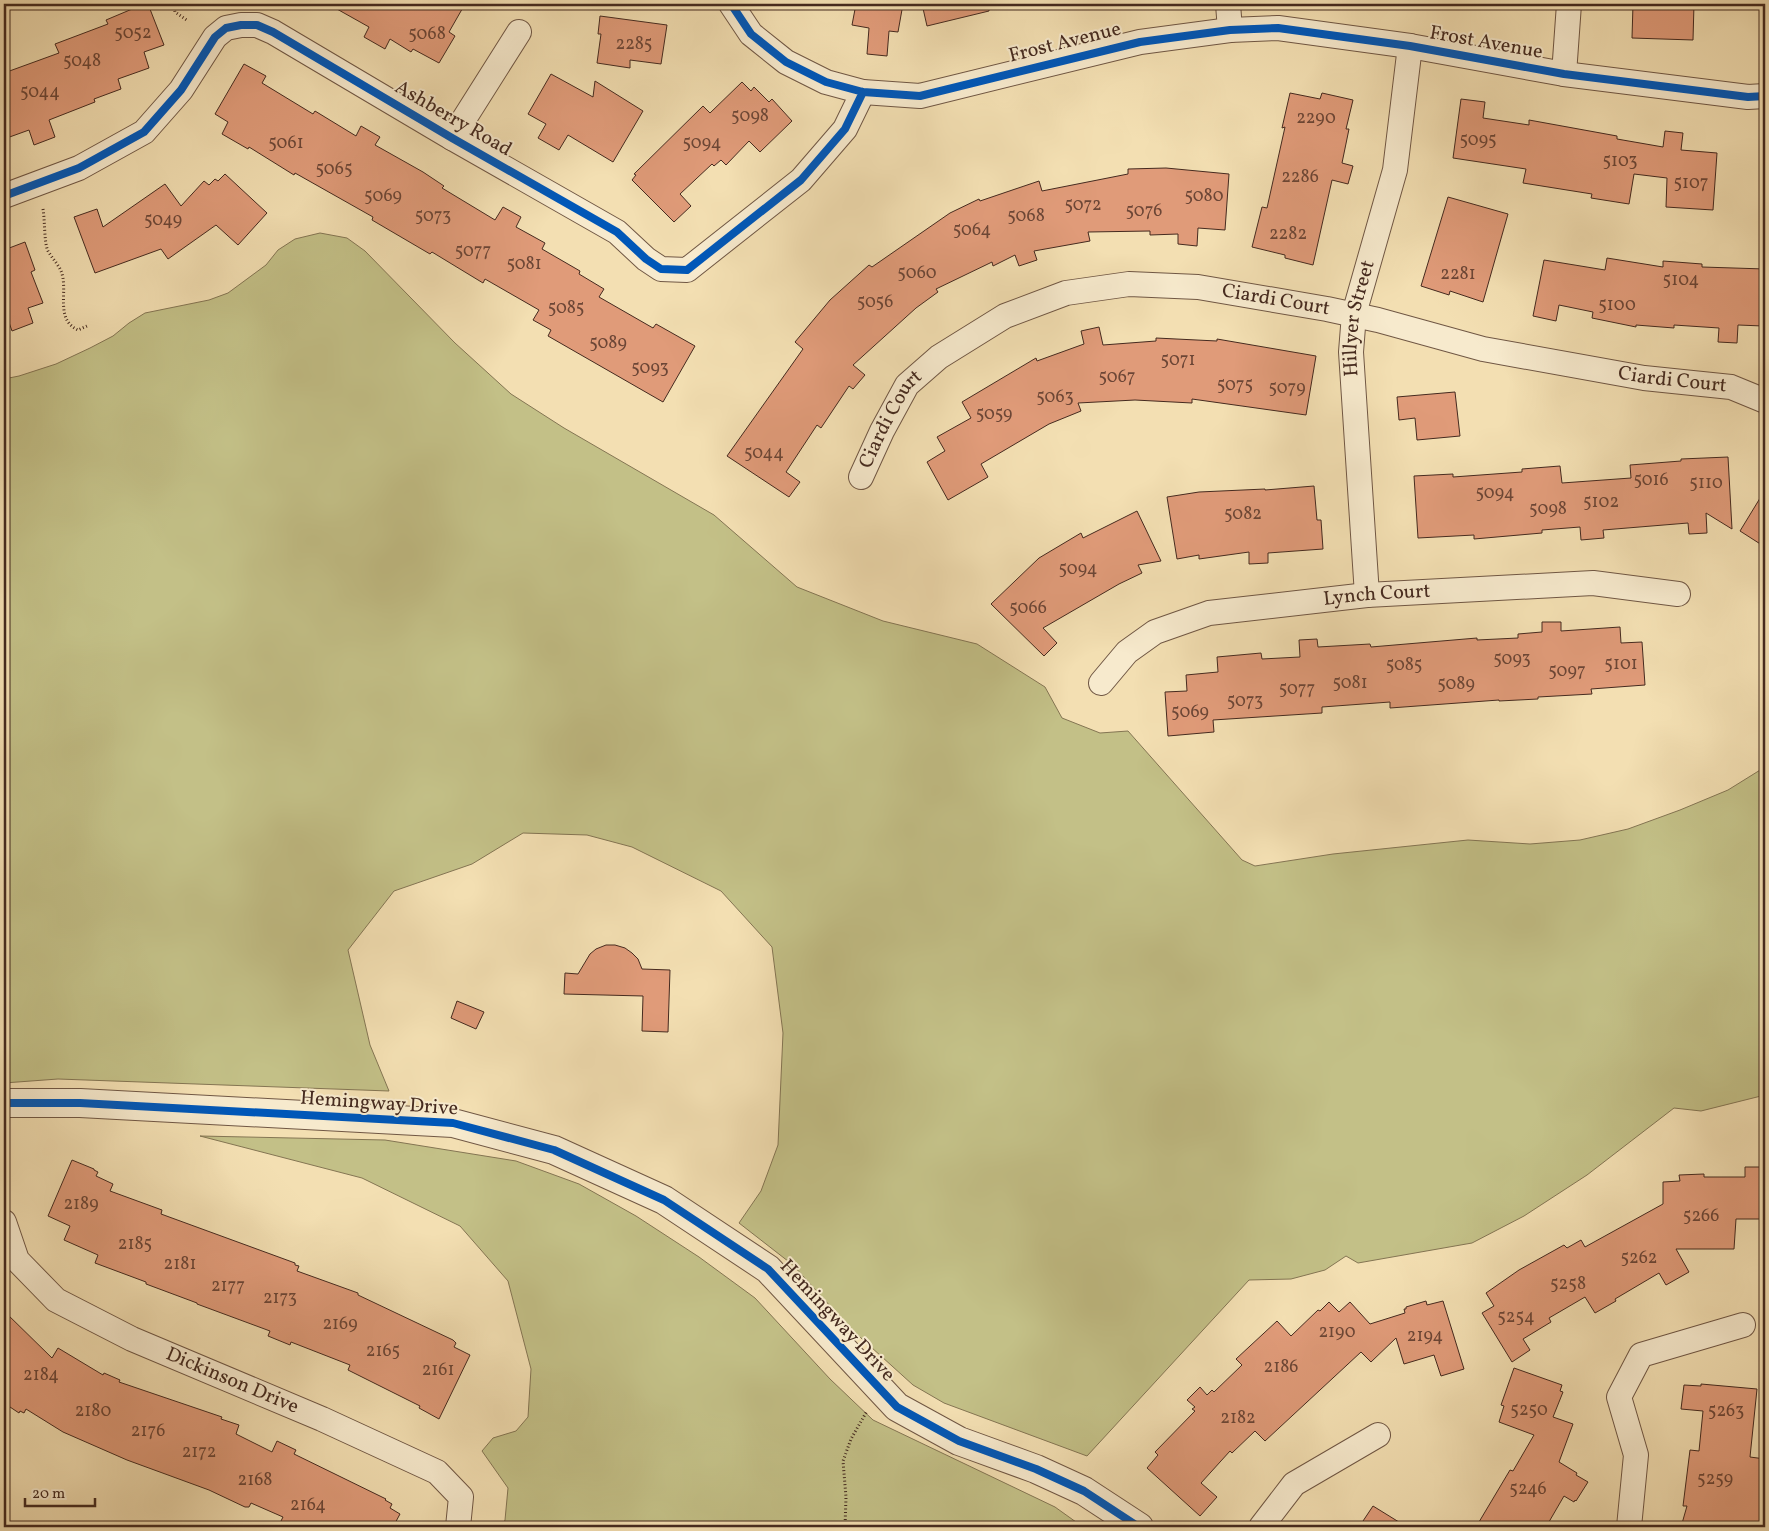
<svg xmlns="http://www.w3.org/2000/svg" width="1769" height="1531" font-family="Vollkorn,serif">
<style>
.green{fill:#c3c087;stroke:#847553}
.building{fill:#e09b79;stroke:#452a1f}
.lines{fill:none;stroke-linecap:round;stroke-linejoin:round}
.minor-casing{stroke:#705744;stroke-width:26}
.tertiary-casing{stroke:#705744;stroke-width:30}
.path{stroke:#452a1f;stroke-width:3;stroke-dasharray:1 2.5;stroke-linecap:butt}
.minor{stroke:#f7eacd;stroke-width:24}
.tertiary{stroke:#f7eacd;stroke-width:28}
.cycleway-casing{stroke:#f7eacd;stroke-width:11}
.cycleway{stroke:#0057b8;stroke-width:8}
.labels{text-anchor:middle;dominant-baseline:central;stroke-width:4;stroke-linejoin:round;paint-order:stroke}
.number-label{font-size:18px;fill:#6c4636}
.street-label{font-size:20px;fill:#452a1f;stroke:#f7eacd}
</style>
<rect width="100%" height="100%" fill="#f3dfb2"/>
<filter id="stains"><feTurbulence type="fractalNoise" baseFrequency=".004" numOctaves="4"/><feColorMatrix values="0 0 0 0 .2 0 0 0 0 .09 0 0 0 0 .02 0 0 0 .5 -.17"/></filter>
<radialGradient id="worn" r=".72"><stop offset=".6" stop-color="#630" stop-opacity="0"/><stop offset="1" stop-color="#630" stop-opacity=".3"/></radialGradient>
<!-- green -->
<path class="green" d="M320,233L347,238L365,251L455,343L511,394L564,428L714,515L797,587L883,621L977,644L1045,687L1062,718L1100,733L1128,731L1242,860L1255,866L1333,854L1468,840L1530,844L1580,840L1628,829L1680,810L1728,790L1765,767V1095L1701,1111L1674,1108L1587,1175L1524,1216L1472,1243L1358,1263L1346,1256L1325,1270L1291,1279L1249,1280L1087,1456L944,1403L913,1385L850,1328L793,1265L739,1223L761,1191L778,1145L783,1033L772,947L721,891L632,847L587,835L523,833L472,864L394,891L348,950L370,1045L389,1091L58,1079L4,1083V379L19,376L56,364L90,348L113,336L129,323L145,313L209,300L228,293L266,265L278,250L295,239Z
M200,1136L385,1140L516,1161L579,1184L636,1216L699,1257L755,1298L830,1379L873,1420L1055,1507L1083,1527H502L505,1520L508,1488L482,1451L493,1438L516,1431L528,1417L531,1369L508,1281L460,1226L362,1178Z"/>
<!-- building -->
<path class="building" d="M144,4H148L164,45L144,52L149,68L118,79L121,89L94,99L95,102L49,120L55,137L34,145L29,130L4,139V73L59,53L55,44L108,24L106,20Z
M328,4H465L449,32L455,36L439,63L413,49L411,52L390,39L385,49L364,37L369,27Z
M856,4H903L898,32L889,31L887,56L867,54L869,28L852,25Z
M922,4H989V11L927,26Z
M1633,4H1694L1693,40L1632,38Z
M600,16L667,25L661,64L630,60V68L597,63L601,34H598Z
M244,64L266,76L262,83L313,114L315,111L356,136L361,126L380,137L375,145L423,172L444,186L442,188L495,220L503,207L521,217L516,227L545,243L542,249L580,271L579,274L604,289L599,297L653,328L656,324L695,346L663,402L548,336L551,330L533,320L539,310L485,279L483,283L432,252L430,254L372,220L373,217L295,173L294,175L249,147L248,149L222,134L228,122L215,114Z
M551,74L593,97L595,81L643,111L613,162L568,135L559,150L538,138L546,124L528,114Z
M742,82L751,91L754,87L769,102L772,99L792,121L760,152L749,141L726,165L721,160L714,166L712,164L680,194L691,206L674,222L632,180L636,175L634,174L703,106L710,113Z
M1290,93L1320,99L1322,93L1353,100L1346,129H1349L1342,163L1353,166L1348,184L1332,180L1313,265L1285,258V255L1252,247L1262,207L1267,208L1285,127L1282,128Z
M1461,99L1485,102L1483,118L1529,125V120L1617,136V139L1663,147L1665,131L1683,133L1681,150L1717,153L1713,210L1666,207L1667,178L1634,174L1629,204L1591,198L1592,194L1523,183L1526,169L1453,158Z
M1166,168L1229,174L1225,230L1198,228L1197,246L1178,244V234L1150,235V231L1088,232L1090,241L1034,251L1037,260L1019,266L1015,255L993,266L992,262L936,289L938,292L916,308L853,365L865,375L853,389L849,386L821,428L817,425L786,472L800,482L789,497L727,456L803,349L795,342L830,300L869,265L872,267L950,213L979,199L980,201L1039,181L1042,191L1128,174V169Z
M225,174L267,213L238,245L216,225L168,259L161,249L95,273L74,217L97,209L103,227L165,184L181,206L204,181L209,185L215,179L218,181Z
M1448,197L1508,214L1483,302L1450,291L1449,295L1421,286Z
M25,242L35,270L31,272L43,303L28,308L33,323L12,331L4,308V250Z
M1607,258L1663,267V261L1702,264V267L1765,269L1763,326L1738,325L1737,343L1718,342L1719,328L1674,325V328L1636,325V327L1592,318L1593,312L1559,305L1556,321L1533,316L1544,260L1605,270Z
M1099,327L1103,345L1156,341V338L1217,341V339L1316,356L1306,415L1192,399V403L1135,400L1078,403L1081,411L1049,424L981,464L988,477L948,500L927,462L945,451L937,437L971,418L962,402L1036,358L1037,361L1084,344L1081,331Z
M1455,392L1460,436L1417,440L1415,418L1399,420L1397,397Z
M1728,457L1732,529L1706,513L1707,533L1689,534L1688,523L1603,530L1604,538L1581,540L1580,527L1542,530V533L1474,539V535L1418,538L1414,476L1453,474V477L1522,472V469L1560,466L1562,483L1631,478L1630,465L1681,461V459Z
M1314,486L1317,520H1321L1323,549L1268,553V563L1249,564V552L1199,559V555L1177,559L1167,497L1199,492L1265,489V490Z
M1765,490V547L1740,531Z
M1137,511L1161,561L1138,565L1142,573L1119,584L1043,628L1057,643L1044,656L991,604L1039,558L1081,533L1083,538Z
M1542,622H1561V631L1620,627L1621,643L1642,642L1645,685L1591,689L1592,694L1538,697V699L1499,701V700L1390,708V702L1322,707V713L1213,720L1214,732L1168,736L1165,692L1187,691L1186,675L1218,672L1217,657L1261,653L1262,659L1300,657L1299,640L1317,639L1318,647L1370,644L1371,647L1477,638V640L1518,638V634L1542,632Z
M606,945H615L625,948L632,953L638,959L642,969L670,970L668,1032L642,1031L643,996L564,994L565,973L578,974L590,954L596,949Z
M457,1001L484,1012L476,1029L451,1018Z
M72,1160L94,1169V1170L98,1172L96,1176L113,1184L110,1191L162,1210L161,1214L295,1263V1265L299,1266L297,1271L358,1293V1295L453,1340L456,1343L454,1347L470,1355L439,1419L419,1408L420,1406L348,1370L350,1365L291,1342L290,1345L268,1336L270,1331L197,1304V1303L146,1284V1282L95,1263L98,1255L64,1240L70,1226L48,1216Z
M1745,1167H1765V1219H1736L1734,1249H1676L1689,1272L1666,1285L1659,1273L1615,1299L1616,1301L1595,1313L1585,1297L1549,1318L1551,1322L1523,1339L1530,1350L1512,1362L1482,1313L1494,1306L1486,1293L1519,1270L1564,1245L1567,1248L1581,1240L1585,1247L1663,1204V1182L1680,1181L1679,1175L1704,1174V1177H1745Z
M1426,1301L1427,1305L1443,1301L1464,1369L1441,1376L1434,1355L1404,1364L1396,1338L1371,1362L1361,1352L1265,1441L1255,1431L1232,1453L1230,1451L1201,1483L1217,1497L1200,1516L1147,1468L1158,1455L1155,1452L1195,1411L1192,1409L1195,1407L1187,1400L1200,1387L1207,1395L1212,1390L1214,1392L1242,1365L1236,1359L1277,1321L1291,1336L1318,1310L1320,1311L1329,1302L1339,1312L1350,1302L1370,1324L1405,1313L1404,1309H1406V1307Z
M4,1311L52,1358L58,1348L103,1375L104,1373L120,1380L119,1382L222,1417L221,1419L239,1425L236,1434L272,1452L277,1441L296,1450L294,1454L386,1499L385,1500L392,1504L390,1508L400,1514L393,1527H278L283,1517L251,1503L249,1507H245L209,1490L127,1460L63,1432L26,1409L24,1413L20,1411L19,1413L4,1403Z
M1514,1368L1562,1385L1560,1391L1563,1392L1553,1417L1573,1424L1559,1462L1577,1473L1576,1475L1588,1482L1576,1501L1575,1500L1574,1502L1564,1496L1546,1527H1476L1510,1470L1513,1471L1534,1435L1499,1422L1504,1406L1501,1405Z
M1701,1384L1757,1389L1750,1457L1765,1459V1484L1760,1527H1681L1687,1506H1683L1690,1450L1699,1451L1703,1411L1681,1409L1684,1385L1701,1386Z
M1373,1506L1407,1527H1359Z"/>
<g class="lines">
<defs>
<g id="minor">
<path d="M731,4L751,34L786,62L826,82L863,92L920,96L1140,42L1230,30L1278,28L1410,46L1564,74L1748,97L1765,96"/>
<path d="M1228,4L1230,30"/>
<path d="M1564,74L1569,4"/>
<path d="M452,138L519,32"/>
<path d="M4,196L79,168L144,132L181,90L215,37L226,28L241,25H257L273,32L452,138L617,232L646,259L661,269L687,270L801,180L845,129L863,92"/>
<path id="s1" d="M861,477L882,431L907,385L939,357L1005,316L1066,293L1129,284L1198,287L1327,309L1378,320L1483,349L1644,378L1731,387L1765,401"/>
<path id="s2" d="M1367,595L1351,352L1354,314L1395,170L1410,46"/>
<path id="s3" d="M1101,683L1127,652L1155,632L1209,613L1367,595L1593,583L1678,594"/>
<path id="s4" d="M4,1222L17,1260L56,1300L132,1339L322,1419L437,1472L461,1497L458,1527"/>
<path d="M1261,1527L1294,1484L1378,1435"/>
<path d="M1629,1527L1636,1455L1619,1397L1641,1355L1743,1325"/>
</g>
<path id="tertiary" d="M4,1103H80L453,1123L554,1150L664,1200L768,1269L897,1407L959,1441L1036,1469L1084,1491L1139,1527"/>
</defs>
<!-- minor casing -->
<use href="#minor" class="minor-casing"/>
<!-- tertiary casing -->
<use href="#tertiary" class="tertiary-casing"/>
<!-- path -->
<path class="path" d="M173,4L175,12L188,21
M43,209C45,220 44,243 48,251C52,258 58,264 61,271C69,290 54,319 78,330L87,326
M845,1527L846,1497L843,1461L851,1439L867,1411"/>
<!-- minor -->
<use href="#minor" class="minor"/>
<!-- tertiary -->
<use href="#tertiary" class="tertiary"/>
<defs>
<path id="cycleway" d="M731,4L751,34L786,62L826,82L863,92L920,96L1140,42L1230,30L1278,28L1410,46L1564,74L1748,97L1765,96
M4,196L79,168L144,132L181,90L215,37L226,28L241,25H257L273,32L452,138L617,232L646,259L661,269L687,270L801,180L845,129L863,92
M4,1103H80L453,1123L554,1150L664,1200L768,1269L897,1407L959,1441L1036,1469L1084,1491L1139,1527"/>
</defs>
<!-- cycleway casing -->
<use href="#cycleway" class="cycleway-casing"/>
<!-- cycleway -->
<use href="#cycleway" class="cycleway"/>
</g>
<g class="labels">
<!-- number labels -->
<g class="number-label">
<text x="133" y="33">5052</text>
<text x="427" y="34">5068</text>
<text x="634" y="44">2285</text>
<text x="82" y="61">5048</text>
<text x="40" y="92">5044</text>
<text x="750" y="116">5098</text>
<text x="1316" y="118">2290</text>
<text x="1478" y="140">5095</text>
<text x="286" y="143">5061</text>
<text x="702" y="143">5094</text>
<text x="1620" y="161">5103</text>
<text x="334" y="169">5065</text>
<text x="1300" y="177">2286</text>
<text x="1691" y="183">5107</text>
<text x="383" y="196">5069</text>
<text x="1204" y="196">5080</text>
<text x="1083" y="205">5072</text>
<text x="1144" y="211">5076</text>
<text x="433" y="216">5073</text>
<text x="1026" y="216">5068</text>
<text x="163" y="220">5049</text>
<text x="972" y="230">5064</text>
<text x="1288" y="234">2282</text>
<text x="473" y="251">5077</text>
<text x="524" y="264">5081</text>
<text x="917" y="273">5060</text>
<text x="1458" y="274">2281</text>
<text x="1681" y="280">5104</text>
<text x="875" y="302">5056</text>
<text x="1617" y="305">5100</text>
<text x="566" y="308">5085</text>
<text x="608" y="343">5089</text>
<text x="1178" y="360">5071</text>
<text x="650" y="368">5093</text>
<text x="1117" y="377">5067</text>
<text x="1235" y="385">5075</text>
<text x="1287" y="388">5079</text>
<text x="1055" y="397">5063</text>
<text x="994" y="414">5059</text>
<text x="764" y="453">5044</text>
<text x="1651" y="480">5016</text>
<text x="1706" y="483">5110</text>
<text x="1495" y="493">5094</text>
<text x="1601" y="502">5102</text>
<text x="1548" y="509">5098</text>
<text x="1243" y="514">5082</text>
<text x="1078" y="569">5094</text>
<text x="1028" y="608">5066</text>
<text x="1512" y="659">5093</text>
<text x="1621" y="664">5101</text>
<text x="1404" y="665">5085</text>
<text x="1567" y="671">5097</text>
<text x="1350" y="683">5081</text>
<text x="1456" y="684">5089</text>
<text x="1297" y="689">5077</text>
<text x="1245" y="701">5073</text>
<text x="1190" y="712">5069</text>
<text x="81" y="1204">2189</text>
<text x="1701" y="1216">5266</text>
<text x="135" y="1244">2185</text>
<text x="1639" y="1258">5262</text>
<text x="180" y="1264">2181</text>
<text x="1568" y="1284">5258</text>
<text x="228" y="1286">2177</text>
<text x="280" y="1298">2173</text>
<text x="1516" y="1317">5254</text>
<text x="340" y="1324">2169</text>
<text x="1337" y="1332">2190</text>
<text x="1425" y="1336">2194</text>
<text x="383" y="1351">2165</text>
<text x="1281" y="1367">2186</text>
<text x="438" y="1370">2161</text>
<text x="41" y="1375">2184</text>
<text x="1529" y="1410">5250</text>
<text x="93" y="1411">2180</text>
<text x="1726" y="1411">5263</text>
<text x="1238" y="1418">2182</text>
<text x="148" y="1431">2176</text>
<text x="199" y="1452">2172</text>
<text x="1715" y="1479">5259</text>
<text x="255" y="1480">2168</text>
<text x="1528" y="1489">5246</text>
<text x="308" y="1505">2164</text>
</g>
<!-- street labels -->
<g class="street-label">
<text transform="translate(1065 43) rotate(-14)">Frost Avenue</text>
<text transform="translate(1486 43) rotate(10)">Frost Avenue</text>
<text transform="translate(453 119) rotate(30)">Ashberry Road</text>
<text stroke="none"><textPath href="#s1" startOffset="500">Ciardi Court</textPath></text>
<text stroke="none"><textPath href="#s2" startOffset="278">Hillyer Street</textPath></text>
<text stroke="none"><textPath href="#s1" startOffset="905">Ciardi Court</textPath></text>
<text stroke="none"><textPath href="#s1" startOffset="65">Ciardi Court</textPath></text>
<text stroke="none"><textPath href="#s3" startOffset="301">Lynch Court</textPath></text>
<text transform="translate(379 1104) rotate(4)">Hemingway Drive</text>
<text transform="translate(837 1321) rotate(47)">Hemingway Drive</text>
<text stroke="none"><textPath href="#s4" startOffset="290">Dickinson Drive</textPath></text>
</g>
</g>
<!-- margin -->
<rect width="1769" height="1531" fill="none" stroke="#f3dfb2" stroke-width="20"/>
<rect x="5" y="5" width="1759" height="1521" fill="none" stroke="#452a1f" stroke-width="2.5"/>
<rect x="10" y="10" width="1749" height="1511" fill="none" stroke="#452a1f"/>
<!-- scale -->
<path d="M25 1498v8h70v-8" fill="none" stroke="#452a1f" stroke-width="2.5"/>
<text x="32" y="1498" font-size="15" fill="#452a1f" stroke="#f7eacd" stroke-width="4" paint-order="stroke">20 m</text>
<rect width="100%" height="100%" filter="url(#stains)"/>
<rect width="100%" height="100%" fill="url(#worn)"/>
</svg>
